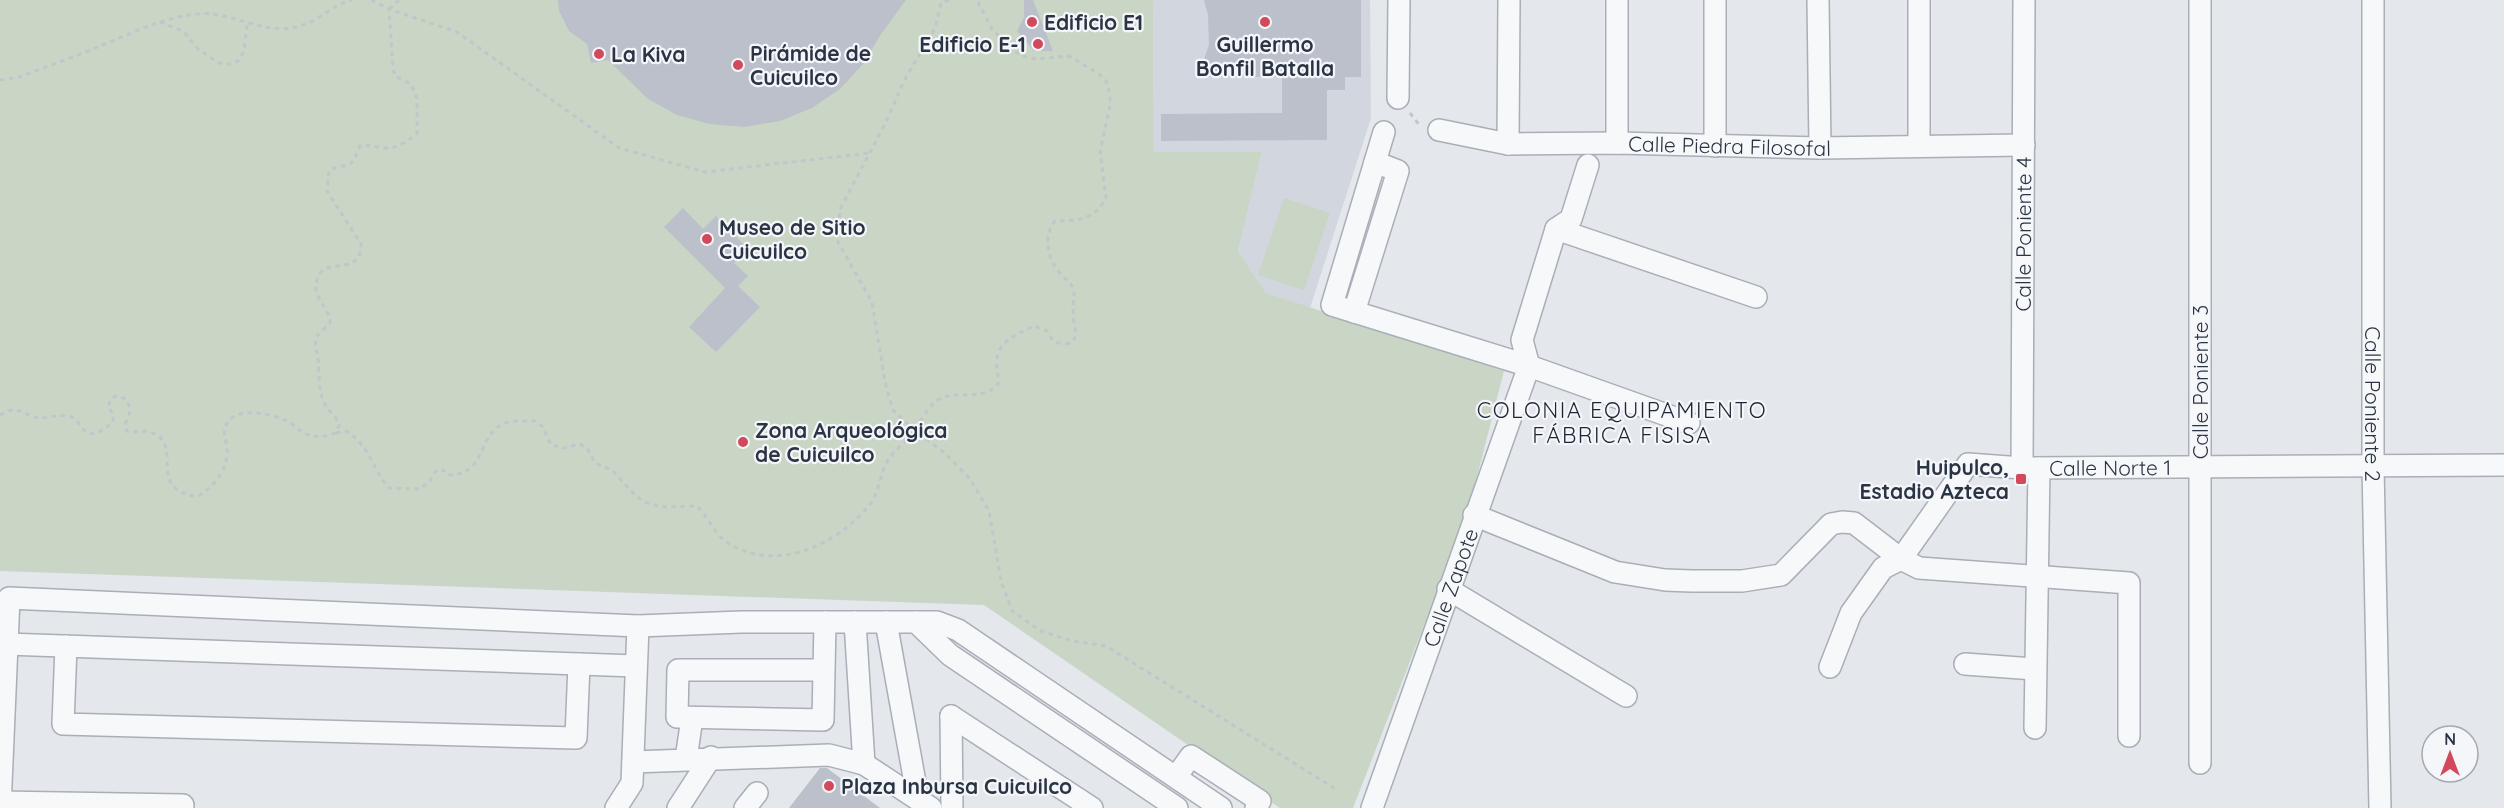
<svg xmlns="http://www.w3.org/2000/svg" width="2504" height="808" font-family="Quicksand,sans-serif">
<style>
.built{fill:#d2d6de}
.green{fill:#c9d6c5}
.building{fill:#bbc0ca}
.lines{fill:none;stroke-linecap:round;stroke-linejoin:round}
.minor-casing{stroke:#a9aeb7;stroke-width:24}
.path{stroke:#c2c5cb;stroke-width:3;stroke-dasharray:4.5 4.5;stroke-linecap:butt}
.minor{stroke:#f7f8fa;stroke-width:21}
.poi-dot{fill:#d1495b;stroke:#f4f6f9;stroke-width:2}
.labels{text-anchor:middle;dominant-baseline:central;stroke-width:4.5;stroke-linejoin:round;paint-order:stroke}
.poi-label{font-size:21px;font-weight:bold;fill:#2b3445;stroke:#f4f6f9;text-anchor:start}
.street-label{font-size:21px;fill:#2b3445;stroke:#f4f6f9}
.neighbourhood-label{font-size:22px;letter-spacing:1.5px;fill:#1d2536;stroke:#f4f6f9}
</style>
<rect width="100%" height="100%" fill="#e4e7ec"/>
<!-- built -->
<path class="built" d="M1153,0H1370L1371,118L1310,308L1266,293L1238,251L1262,152H1154Z"/>
<!-- green -->
<path class="green" d="M0,0H1153L1154,152H1262L1238,251L1266,293L1504,371L1468,512L1353,808H1280L984,605L0,571Z
M1284,198L1330,213L1304,290L1258,275Z"/>
<!-- building -->
<path class="building" d="M558,0H906L881,34L864,63L840,89L812,108L780,121L744,127L709,124L677,115L648,99L608,60L591,63L587,44L569,31L559,11Z
M1024,0H1033L1053,51H1034L1017,31L1024,17Z
M1204,0H1361V77H1345V90H1327V140L1161,141V114L1282,113V77H1198L1209,45L1208,15Z
M683,208L703,229L716,216L748,249L734,263L748,276L738,286L760,307L716,352L689,327L725,288L664,227Z
M820,768H827L880,808H789Z"/>
<g class="lines">
<defs>
<g id="minor">
<path d="M1818,0L1820,148"/>
<path d="M1919,0V146"/>
<path id="s1" d="M2373,0V467L2380,808"/>
<path d="M1398,98L1399,0"/>
<path id="s2" d="M1439,130L1508,144L1617,143L1820,148L2024,145"/>
<path d="M1384,132L1332,305L1529,366L1689,423"/>
<path d="M1617,143V0"/>
<path d="M1508,144L1509,0"/>
<path d="M1715,146V0"/>
<path d="M1556,229L1756,297"/>
<path d="M1354,312L1398,171L1375,162"/>
<path d="M1529,366L1522,340L1556,229L1571,219L1588,165"/>
<path id="s3" d="M2022,468L2024,0"/>
<path d="M1474,515L1615,572L1665,580L1692,581H1742L1781,575L1831,524L1842,522L1854,523L1901,559L1919,568L2129,583V736"/>
<path d="M1448,589L1626,696"/>
<path d="M855,622L864,764"/>
<path d="M886,622L918,799"/>
<path d="M916,622L950,655L1177,808"/>
<path d="M6,644L636,666"/>
<path d="M66,646L63,724L576,738L579,664"/>
<path d="M1965,664L2035,669"/>
<path id="s4" d="M1830,667L1851,613L1883,568L1901,559L1968,464L2022,468L2504,465"/>
<path d="M824,670H678L677,717L823,720L825,622"/>
<path d="M951,716L1092,808"/>
<path d="M951,716L952,808"/>
<path d="M2035,728L2039,468"/>
<path d="M686,759L692,718"/>
<path d="M633,762L829,755L864,764L931,808"/>
<path d="M2200,763V0"/>
<path d="M1176,777L1191,756L1260,801L1256,808"/>
<path d="M0,802L183,805"/>
<path d="M0,808L9,598L638,626L741,622H937L958,630L1221,808"/>
<path d="M616,808L632,783L638,626"/>
<path d="M678,808L711,757"/>
<path d="M745,808L757,793"/>
<path id="s5" d="M1372,808L1529,366"/>
</g>
</defs>
<!-- minor casing -->
<use href="#minor" class="minor-casing"/>
<!-- path -->
<path class="path" d="M371,0L389,9L457,32L619,148L705,172L870,153
M949,0L941,3L935,28L904,81L886,122L840,209L838,242L872,302L885,382L893,410L914,430L945,453L970,479L989,511L1001,581L1012,611L1041,631L1072,641L1106,646L1334,788
M389,9L399,0
M160,22L183,31L198,49L219,63L230,64L238,61L244,51L247,25
M0,80L19,77C46,67 74,57 100,46C132,33 162,18 196,14C232,10 263,37 300,26C320,20 332,5 352,0
M1410,113L1420,126
M0,415C4,413 8,410 13,410C22,410 30,417 40,418C49,418 59,414 68,416C85,419 81,450 113,422V414L108,407L110,401L115,396L124,398C132,407 131,413 125,424L127,431C134,433 143,430 150,432C187,444 143,487 197,497C214,487 229,469 227,448C226,439 222,434 226,425C235,405 274,414 289,422C296,426 301,433 309,435C319,438 326,436 336,433L339,425L335,417L326,407L320,392L318,355L315,348L316,337L330,323C330,307 311,298 317,280C324,254 361,279 361,244L327,191L329,171C336,165 348,168 353,161C356,158 357,151 360,146C367,144 371,146 379,147C395,151 405,143 417,133V98L411,84L395,76L393,68L389,9
M336,433L346,431C369,444 372,469 389,488L420,489L430,481L432,475L437,470H443L448,475C487,475 477,436 503,424C512,420 525,421 535,421L542,426L551,445L564,448L580,444L587,448L595,463L612,470L634,494L644,502L662,507L697,506C708,516 714,533 725,541C773,574 833,547 867,508C879,495 879,477 887,462C892,452 901,447 908,438C916,428 923,415 932,405C949,385 980,405 998,384C999,376 996,368 997,360C998,341 1019,333 1034,326L1047,331C1051,339 1055,344 1065,344C1083,342 1072,324 1073,313C1073,305 1074,298 1074,290C1071,282 1064,278 1058,271C1047,256 1043,236 1055,221L1077,220L1087,217L1099,209L1106,198L1100,152L1110,106V94L1106,81L1099,74L1069,56L1036,59L1022,56L1011,49L992,29L977,0"/>
<!-- minor -->
<use href="#minor" class="minor"/>
</g>
<!-- markers -->
<g class="poi-dot">
<circle cx="1032" cy="22" r="6"/>
<circle cx="1265" cy="22" r="6"/>
<circle cx="1038" cy="44" r="6"/>
<circle cx="599" cy="54" r="6"/>
<circle cx="738" cy="65" r="6"/>
<circle cx="707" cy="239" r="6"/>
<circle cx="743" cy="442" r="6"/>
<rect x="2015" y="473" width="12" height="12" rx="3"/>
<circle cx="829" cy="786" r="6"/>
</g>
<g class="labels">
<!-- poi labels -->
<g class="poi-label">
<text x="1044" y="22">Edificio E1</text>
<text x="1026" y="44" text-anchor="end">Edificio E-1</text>
<text x="1265" y="44" text-anchor="middle">Guillermo<tspan x="1265" dy="24">Bonfil Batalla</tspan></text>
<text x="750" y="53">Pirámide de<tspan x="750" dy="24">Cuicuilco</tspan></text>
<text x="611" y="54">La Kiva</text>
<text x="719" y="227">Museo de Sitio<tspan x="719" dy="24">Cuicuilco</tspan></text>
<text x="755" y="430">Zona Arqueológica<tspan x="755" dy="24">de Cuicuilco</tspan></text>
<text x="2009" y="467" text-anchor="end">Huipulco,<tspan x="2009" dy="24">Estadio Azteca</tspan></text>
<text x="841" y="786">Plaza Inbursa Cuicuilco</text>
</g>
<!-- street labels -->
<g class="street-label">
<text stroke="none"><textPath href="#s2" startOffset="292">Calle Piedra Filosofal</textPath></text>
<text stroke="none"><textPath href="#s3" startOffset="234">Calle Poniente 4</textPath></text>
<text transform="translate(2200 382) rotate(-90)">Calle Poniente 3</text>
<text stroke="none"><textPath href="#s1" startOffset="404">Calle Poniente 2</textPath></text>
<text stroke="none"><textPath href="#s4" startOffset="392">Calle Norte 1</textPath></text>
<text stroke="none"><textPath href="#s5" startOffset="234">Calle Zapote</textPath></text>
</g>
<!-- neighbourhood labels -->
<g class="neighbourhood-label">
<text x="1622" y="410">COLONIA EQUIPAMIENTO<tspan x="1622" dy="25">FÁBRICA FISISA</tspan></text>
</g>
</g>
<!-- north arrow -->
<g transform="translate(2450 754)"><circle r="28" fill="#f4f6f9" stroke="#a4a8b1" stroke-width="1.5"/>
<path d="M0-4.5L10 22L0 15L-10 22Z" fill="#d1495b"/>
<text y="-9" font-size="16" font-weight="bold" text-anchor="middle" fill="#2b3445">N</text>
</g>
</svg>
